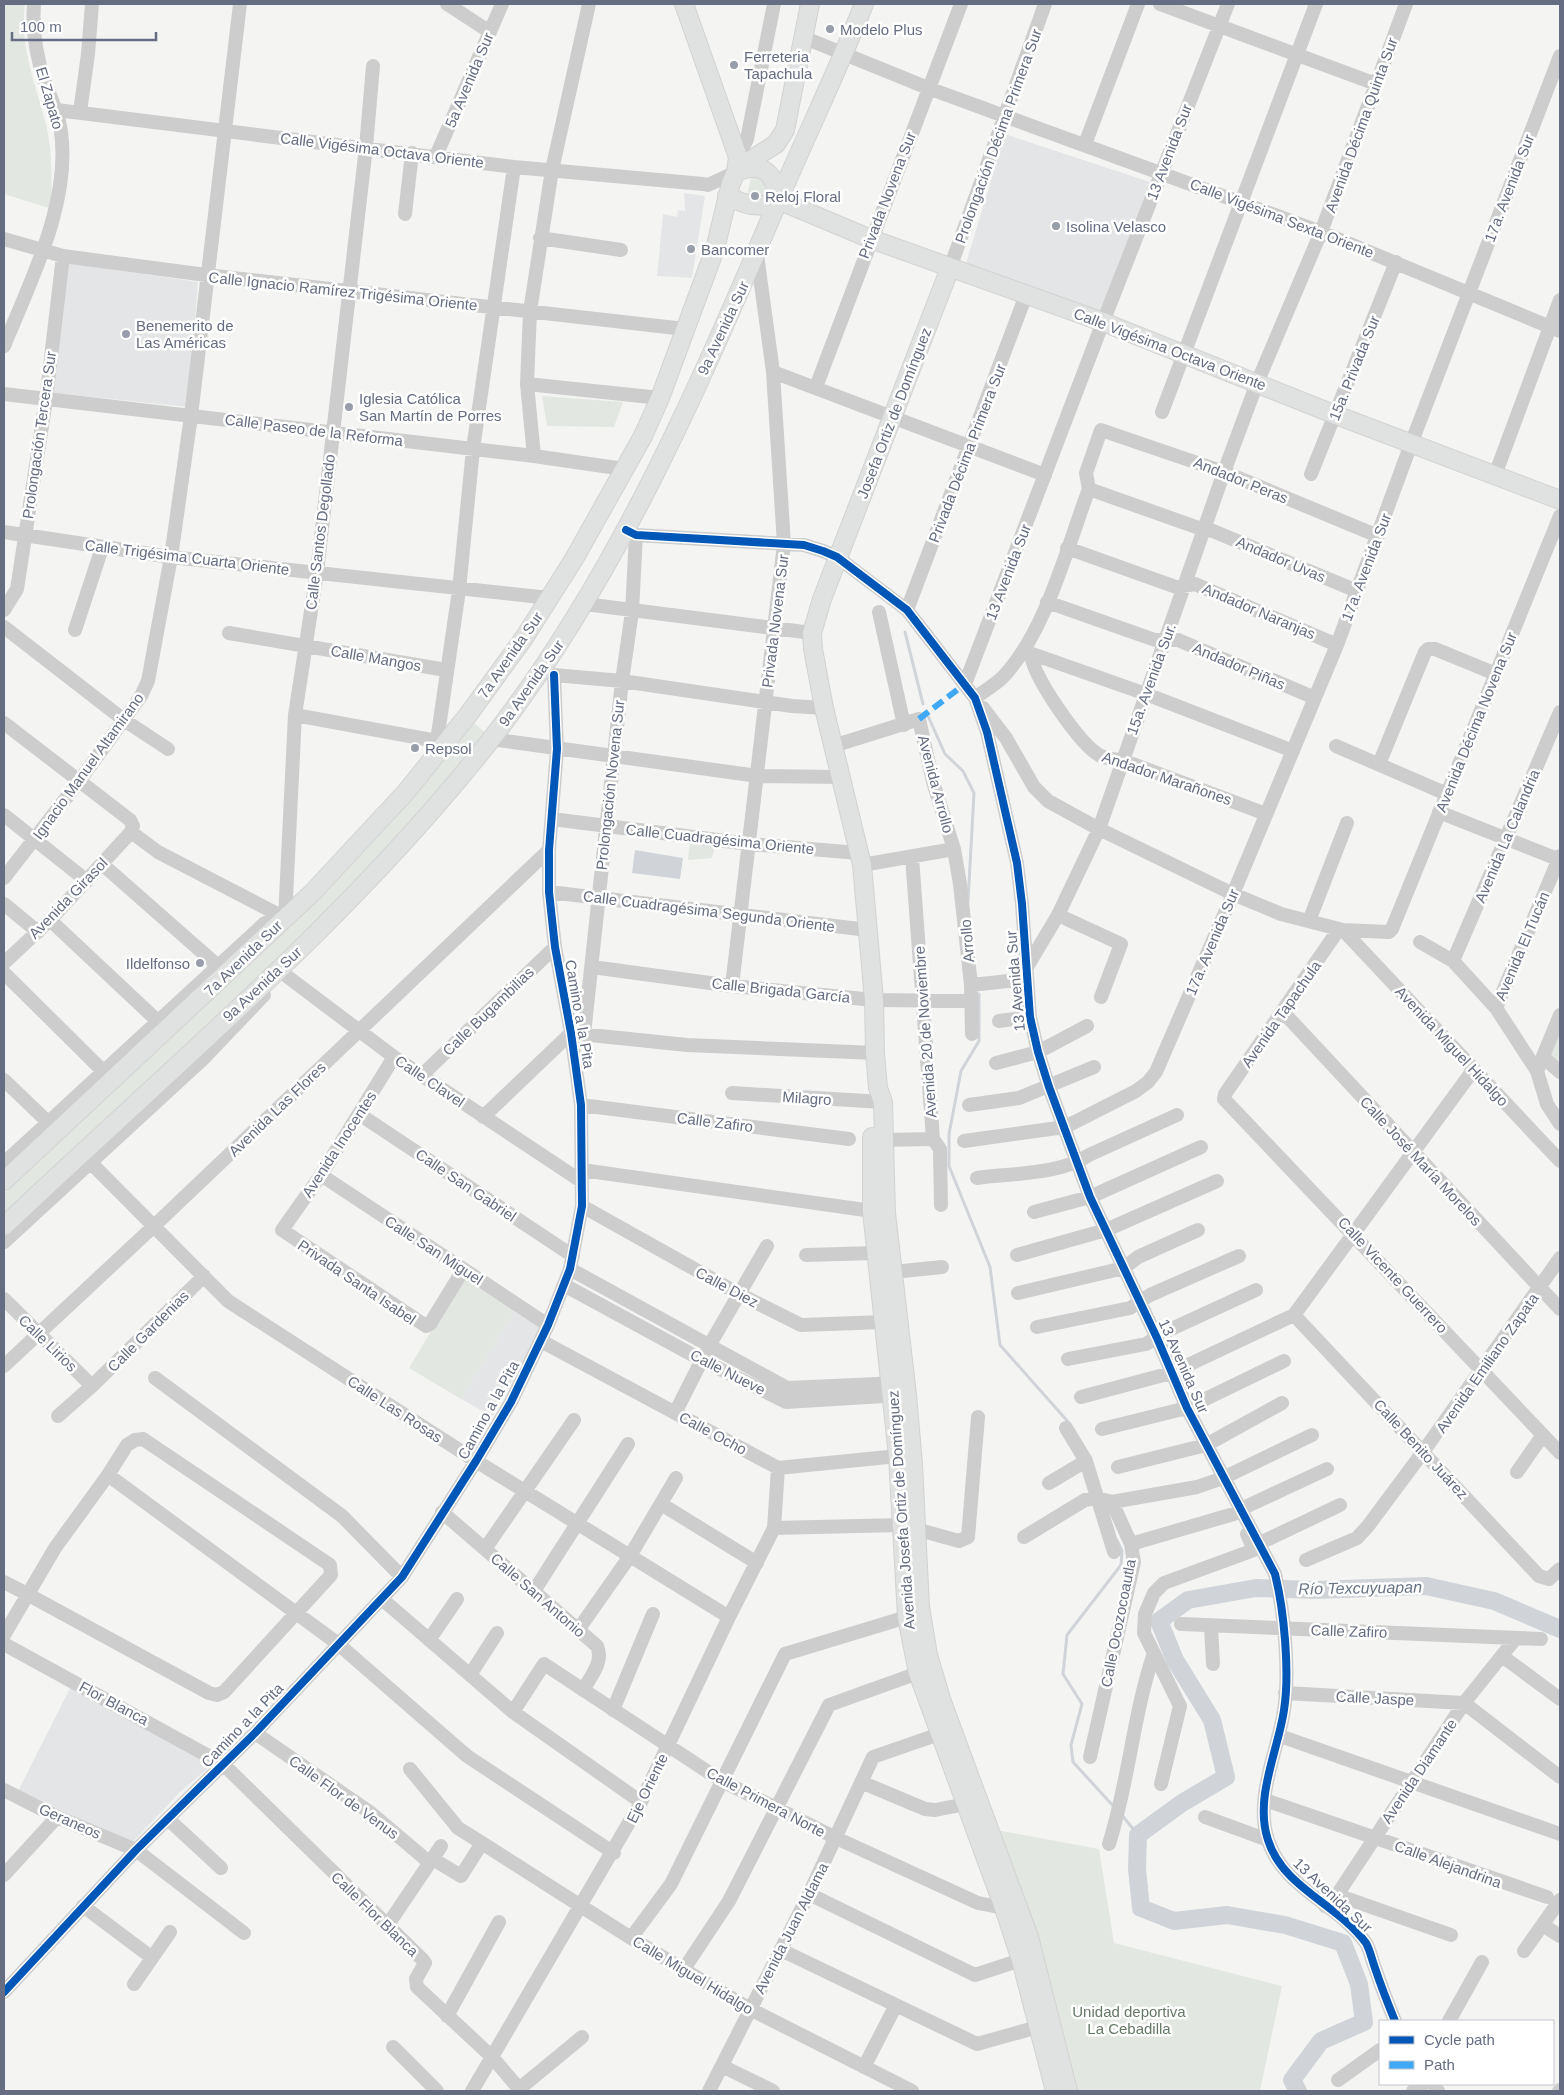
<svg xmlns="http://www.w3.org/2000/svg" width="1564" height="2095" font-family="Arial,sans-serif">
<style>
.built{fill:#e4e5e6}
.green{fill:#e3e7e2}
.water{fill:#d0d4d9}
.lines{fill:none;stroke-linecap:round;stroke-linejoin:round}
.stream{stroke:#d0d4d9;stroke-width:3}
.river{stroke:#d0d4d9;stroke-width:18}
.major-casing{stroke:#d2d2d2;stroke-width:20}
.minor{stroke:#cdcdce;stroke-width:14}
.major{stroke:#e0e1e1;stroke-width:18}
.quiet{stroke:#3fa9f5;stroke-width:6;stroke-dasharray:12 6;stroke-linecap:butt}
.cycleway-casing{stroke:#fff;stroke-width:11}
.cycleway{stroke:#0057b8;stroke-width:8}
.poi-dot{fill:#989daa;stroke:#fff;stroke-width:2}
.labels{text-anchor:middle;dominant-baseline:central;stroke-width:5;stroke-linejoin:round;paint-order:stroke}
.poi-label{font-size:15px;fill:#666d82;stroke:#fff;text-anchor:start}
.street-label{font-size:15px;fill:#666d82;stroke:#fff}
.park-label{font-size:15px;fill:#657967;stroke:#fff}
.water-label{font-size:16px;font-style:italic;fill:#677485;stroke:#fff}
</style>
<rect width="100%" height="100%" fill="#f4f5f3"/>
<!-- built -->
<path class="built" d="M1005,134L1153,183L1097,318L964,270Z
M684,193L705,196L692,278L657,276L663,214L677,217L678,210L685,211Z
M67,263L198,282L188,407L54,393Z
M514,1311L540,1327L533,1344L492,1416L461,1399Z
M70,1688L212,1765L179,1793L132,1843L17,1793Z"/>
<!-- green -->
<path class="green" d="M4,4H25C19,45 36,85 46,124C53,152 51,181 52,209L4,194Z
M752,175L763,179L769,191L767,196L746,198Z
M542,396L623,402L614,427L547,426Z
M473,722L487,734L423,813L329,914L4,1218V1193L317,900L408,802Z
M690,840L716,845L712,858L688,860Z
M1560,1027V1059L1556,1062L1548,1057Z
M464,1276L515,1310L461,1399L409,1368Z
M997,1830L1099,1849L1114,1943L1282,1986L1260,2091H1076Z"/>
<!-- water -->
<path class="water" d="M635,850L683,858L680,879L632,873Z"/>
<g class="lines">
<!-- stream -->
<path class="stream" d="M905,632L923,704
M928,716L945,754L963,771L974,793L968,901
M979,994V1041L961,1071L949,1134V1166L990,1267L1000,1345L1070,1424
M1115,1808L1073,1762L1071,1745L1082,1704L1063,1674L1067,1635L1121,1565L1122,1551L1117,1540
M1121,1814L1138,1835"/>
<!-- river -->
<path class="river" d="M1298,2091L1292,2080L1321,2041L1364,2022L1359,1984L1343,1943L1285,1925L1227,1915L1174,1921L1141,1908L1137,1869L1138,1835L1182,1803L1226,1777L1212,1720L1175,1660L1159,1621L1188,1600L1256,1588L1315,1590L1426,1586L1494,1601L1560,1629"/>
<defs>
<path id="major" d="M684,4L738,157L736,172
M737,172C763,160 776,175 778,200
M727,196C746,205 758,210 778,200
M778,200L871,239L1103,322L1336,415L1560,500
M950,268L822,599L812,633L813,649L824,708L862,865L874,1000L875,1053L878,1088L883,1102L886,1213L907,1395L913,1464L920,1607L928,1655L942,1702L1029,1937L1068,2091
M872,1137V1211L898,1456L907,1617L918,1673L1004,1908L1021,1960L1055,2091
M4,1181L312,893L406,792L468,715L524,638L574,559L643,436L660,398L715,249L731,183L736,172L743,165L776,144L785,130L810,4
M4,1226C169,1069 347,922 489,742C615,581 696,393 776,206C805,138 837,72 864,4"/>
</defs>
<!-- major casing -->
<use href="#major" class="major-casing"/>
<!-- minor -->
<path class="minor" d="M447,4L490,32
M1160,4L1376,84
M805,38L928,88L1321,232L1560,331
M57,110L514,167L703,184L708,185L736,172
M80,112L88,54L92,4
M1085,144L1138,4
M436,156L502,4
M738,157L747,139L774,4
M405,214L412,153
M540,238L621,250
M4,239L63,256L206,275L685,329
M950,268L1045,4
M4,346C30,282 71,203 61,132C59,114 51,99 45,82C36,56 32,31 34,4
M773,372L1045,475
M527,384L660,398
M816,387L961,4
M4,394L534,456L624,469
M1162,412L1316,4
M534,456L527,384L530,311L552,170L589,4
M1311,474L1396,262
M1495,475L1560,300
M1089,489L1196,527L1213,531L1357,591
M626,530L636,535L804,545L823,551L837,557L907,610L975,698L987,732L1017,863L1022,904L1030,1017L1038,1052L1049,1087L1090,1197L1157,1338L1187,1408L1275,1574C1284,1610 1290,1672 1284,1710C1278,1751 1254,1798 1268,1840C1283,1888 1338,1904 1366,1943C1370,1950 1372,1960 1375,1968C1381,1986 1388,2004 1395,2021
M4,532L171,557L549,598
M1067,548L1176,587L1195,584L1337,645
M1047,602L1155,640H1178L1315,698
M585,604L812,633
M4,610L17,589L46,400L63,256
M907,610L1026,295
M879,612L904,725
M4,627L124,720L168,749
M75,630L102,548
M229,633L446,670
M1024,651L1146,694L1293,751
M1031,654C1033,677 1077,739 1096,753C1103,759 1113,759 1122,760L1266,814
M554,675L622,681L792,706L824,708
M965,684L1103,322L1228,4
M975,698C984,691 995,685 1003,677C1046,632 1067,547 1089,489L1086,473L1101,430L1224,472L1378,536
M983,708L1006,738L1034,787L1048,801L1099,829L1233,894L1281,914L1343,930L1389,932L1392,929L1560,516
M295,715L437,741
M4,723L130,820L133,826L131,832L158,852L285,918
M491,739L758,776L840,777
M441,746L437,741L459,590L473,449L514,167
M833,746L919,719L933,782L954,849L960,884L971,985L972,1034
M1336,746L1447,794
M1379,764L1425,652L1428,649H1435L1496,674
M1439,812L1560,860
M4,815L87,881
M552,819L749,844L859,853
M912,857L933,1139L940,1149L941,1205
M102,864L218,966
M862,865L954,849
M4,878L80,780L141,696L148,681L171,557L191,416L240,4
M549,892L868,930
M4,904L38,932
M1058,915L1121,944L1101,997
M285,918L295,715L317,572L366,147L373,66
M50,920L164,1027
M1309,921L1347,823
M1339,929L1225,1094L1224,1099L1560,1453
M1343,930L1560,1161
M1420,942L1453,961L1496,1008L1537,1071L1547,1104L1560,1124
M1453,961L1560,712
M4,963L50,920L131,832
M592,967L732,986L874,1000L971,1001
M1027,967L1058,915L1099,829L1224,472L1257,383L1321,232L1406,4
M4,973L104,1072
M284,974L394,1057L581,1181
M971,985L1027,979
M732,986L784,544L773,372L757,255
M1496,1008L1560,856
M1283,1012L1560,1309
M999,1021L1030,1017
M584,1034L622,681L632,612L636,535
M394,1057L321,1175L282,1230L426,1326L430,1324L463,1270
M1543,1057L1560,1072
M996,1063L1038,1052L1087,1026
M1537,1071L1560,1015
M422,1075L555,947
M4,1080L52,1126
M732,1093L883,1102
M581,1105L849,1139
M969,1105L1019,1098L1094,1067
M359,1114L573,1256
M483,1117L571,1033L687,1045L875,1053
M884,1140L933,1139
M964,1141L1065,1127L1136,1091L1148,1082L1156,1072L1233,894L1337,645L1411,444L1560,56
M4,1163L265,923L285,918
M91,1163L228,1301L476,1461L729,1617
M582,1170L872,1211
M321,1175L548,1325
M977,1178C1013,1173 1059,1175 1089,1155L1177,1115
M582,1206L739,1294L801,1325L884,1322
M1034,1212L1090,1197L1201,1147
M4,1242L205,1057L264,995
M806,1255L877,1253
M1017,1255L1106,1230L1217,1181
M570,1269L787,1388L899,1383
M893,1272L942,1267
M564,1285L702,1360L786,1402L900,1395
M1018,1293L1124,1268L1138,1257L1198,1230
M4,1299L92,1386
M1294,1315L1539,1576L1549,1579L1560,1569
M1037,1327L1130,1308L1150,1295L1239,1256
M541,1341L778,1468L898,1456
M1068,1359L1146,1344L1167,1331L1256,1290
M4,1366L154,1226L549,850
M155,1378L342,1516L402,1577
M1081,1397L1171,1373L1294,1315L1474,1069
M675,1413L709,1346L767,1246
M58,1416L92,1386L204,1276
M1066,1428L1086,1461L1114,1552
M1102,1429L1187,1408L1284,1361
M1118,1467L1206,1445L1282,1403
M1517,1472L1543,1435
M108,1475L337,1643L467,1756L614,1853
M1049,1483L1086,1461
M661,1504L757,1563
M442,1512L597,1646C604,1662 591,1676 583,1690
M774,1528L901,1525L959,1541L968,1537L978,1417
M1024,1537L1085,1500L1097,1498L1112,1502L1197,1487L1223,1478L1312,1435
M1260,1543L1340,1505
M1131,1544L1237,1513L1241,1509L1327,1469
M485,1549L574,1420
M1306,1560L1357,1538L1368,1526L1423,1452L1560,1258
M4,1582L27,1594L209,1693L217,1695L224,1692L331,1575L330,1565L143,1439L135,1440L127,1445L108,1475L55,1548L4,1635
M534,1591L628,1444
M382,1599L513,1712L641,1802
M1181,1624L1541,1639
M1211,1627L1213,1664
M578,1630L630,1556L676,1478
M429,1640L457,1599
M4,1644L223,1764L422,1959L425,1963L416,1979L417,1987L492,2057L521,2091
M1502,1656L1560,1699
M470,1675L497,1633
M1285,1693L1464,1703L1560,1777
M613,1710L653,1614
M513,1712L544,1664L722,1781L836,1838L978,1903L1004,1908
M255,1733L371,1813L430,1863
M1280,1736L1560,1834
M1090,1757L1134,1562L1131,1544L1112,1502
M410,1769L458,1828L482,1843L631,1938L750,2009L912,2091
M861,1782L925,1809L935,1810L966,1804
M1161,1784L1180,1706L1144,1633L1145,1614L1154,1593L1164,1583L1254,1550L1247,1534
M4,1790L57,1817L136,1850L244,1933
M1265,1800L1547,1897
M1205,1817L1268,1840
M168,1819L221,1868
M1109,1844C1129,1781 1133,1715 1154,1653
M433,1859L461,1876L482,1843
M4,1875L57,1817
M809,1894L975,1975L1021,1960
M1337,1895L1451,1935
M83,1906L151,1957
M1325,1906L1337,1895L1464,1703L1516,1638
M387,1926L441,1846
M1544,1926L1560,1936
M631,1938L671,1884L785,1654L907,1617
M781,1950L977,2044L1038,2027
M1524,1951L1560,1900
M684,1969L729,1901L829,1705L918,1673
M134,1984L170,1932
M4,1992L136,1850L255,1733L402,1577L476,1461L511,1402L548,1325L570,1269L582,1206L581,1105L571,1033L555,947L549,892V850L557,749L554,675
M447,2016L499,1922
M1449,2021L1482,1962
M393,2047L437,2091
M722,2066L773,2091
M864,2067L896,2005
M1338,2080L1380,2050
M1433,2084L1438,2091
M519,2089L582,2037
M472,2091L641,1802L729,1617L774,1528L778,1468
M709,2091L809,1894L873,1757L948,1731
M1413,2091L1423,2084
M1559,2091L1560,2090"/>
<!-- major -->
<use href="#major" class="major"/>
<!-- quiet -->
<path class="quiet" d="M919,719L965,684"/>
<defs>
<path id="cycleway" d="M626,530L636,535L804,545L823,551L837,557L907,610L975,698L987,732L1017,863L1022,904L1030,1017L1038,1052L1049,1087L1090,1197L1157,1338L1187,1408L1275,1574C1284,1610 1290,1672 1284,1710C1278,1751 1254,1798 1268,1840C1283,1888 1338,1904 1366,1943C1370,1950 1372,1960 1375,1968C1381,1986 1388,2004 1395,2021
M4,1992L136,1850L255,1733L402,1577L476,1461L511,1402L548,1325L570,1269L582,1206L581,1105L571,1033L555,947L549,892V850L557,749L554,675"/>
</defs>
<!-- cycleway casing -->
<use href="#cycleway" class="cycleway-casing"/>
<!-- cycleway -->
<use href="#cycleway" class="cycleway"/>
</g>
<!-- markers -->
<g class="poi-dot">
<circle cx="830" cy="29" r="5"/>
<circle cx="734" cy="65" r="5"/>
<circle cx="755" cy="196" r="5"/>
<circle cx="1056" cy="226" r="5"/>
<circle cx="691" cy="249" r="5"/>
<circle cx="126" cy="334" r="5"/>
<circle cx="349" cy="407" r="5"/>
<circle cx="415" cy="748" r="5"/>
<circle cx="200" cy="963" r="5"/>
</g>
<g class="labels">
<!-- poi labels -->
<g class="poi-label">
<text x="840" y="29">Modelo Plus</text>
<text x="744" y="56">Ferreteria<tspan x="744" dy="17">Tapachula</tspan></text>
<text x="765" y="196">Reloj Floral</text>
<text x="1066" y="226">Isolina Velasco</text>
<text x="701" y="249">Bancomer</text>
<text x="136" y="325">Benemerito de<tspan x="136" dy="17">Las Américas</tspan></text>
<text x="359" y="398">Iglesia Católica<tspan x="359" dy="17">San Martín de Porres</tspan></text>
<text x="425" y="748">Repsol</text>
<text x="190" y="963" text-anchor="end">Ildelfonso</text>
</g>
<!-- street labels -->
<g class="street-label">
<text transform="translate(469 80) rotate(-67)">5a Avenida Sur</text>
<text transform="translate(50 98) rotate(74)">El Zapato</text>
<text transform="translate(1361 125) rotate(-70)">Avenida Décima Quinta Sur</text>
<text transform="translate(998 136) rotate(-70)">Prolongación Décima Primera Sur</text>
<text transform="translate(382 150) rotate(7)">Calle Vigésima Octava Oriente</text>
<text transform="translate(1169 152) rotate(-69)">13 Avenida Sur</text>
<text transform="translate(1509 188) rotate(-69)">17a. Avenida Sur</text>
<text transform="translate(887 195) rotate(-69)">Privada Novena Sur</text>
<text transform="translate(1282 218) rotate(21)">Calle Vigésima Sexta Oriente</text>
<text transform="translate(343 291) rotate(6)">Calle Ignacio Ramírez Trigésima Oriente</text>
<text transform="translate(723 328) rotate(-65)">9a Avenida Sur</text>
<text transform="translate(1170 349) rotate(21)">Calle Vigésima Octava Oriente</text>
<text transform="translate(1354 368) rotate(-68)">15a. Privada Sur</text>
<text transform="translate(894 413) rotate(-69)">Josefa Ortiz de Domínguez</text>
<text transform="translate(314 430) rotate(7)">Calle Paseo de la Reforma</text>
<text transform="translate(39 435) rotate(-82)">Prolongación Tercera Sur</text>
<text transform="translate(967 453) rotate(-69)">Privada Décima Primera Sur</text>
<text transform="translate(1241 480) rotate(22)">Andador Peras</text>
<text transform="translate(320 532) rotate(-83)">Calle Santos Degollado</text>
<text transform="translate(187 557) rotate(7)">Calle Trigésima Cuarta Oriente</text>
<text transform="translate(1281 559) rotate(23)">Andador Uvas</text>
<text transform="translate(1366 567) rotate(-69)">17a. Avenida Sur</text>
<text transform="translate(1008 572) rotate(-69)">13 Avenida Sur</text>
<text transform="translate(1259 611) rotate(23)">Andador Naranjas</text>
<text transform="translate(775 621) rotate(-83)">Privada Novena Sur</text>
<text transform="translate(510 655) rotate(-55)">7a Avenida Sur</text>
<text transform="translate(376 658) rotate(10)">Calle Mangos</text>
<text transform="translate(1239 666) rotate(23)">Andador Piñas</text>
<text transform="translate(1151 679) rotate(-70)">15a. Avenida Sur.</text>
<text transform="translate(531 683) rotate(-55)">9a Avenida Sur</text>
<text transform="translate(1476 722) rotate(-68)">Avenida Décima Novena Sur</text>
<text transform="translate(88 766) rotate(-54)">Ignacio Manuel Altamirano</text>
<text transform="translate(1167 778) rotate(19)">Andador Marañones</text>
<text transform="translate(936 784) rotate(75)">Avenida Arrollo</text>
<text transform="translate(610 785) rotate(-84)">Prolongación Novena Sur</text>
<text transform="translate(1507 836) rotate(-67)">Avenida La Calandria</text>
<text transform="translate(720 839) rotate(6)">Calle Cuadragésima Oriente</text>
<text transform="translate(68 898) rotate(-46)">Avenida Girasol</text>
<text transform="translate(709 911) rotate(7)">Calle Cuadragésima Segunda Oriente</text>
<text transform="translate(967 941) rotate(-95)">Arrollo</text>
<text transform="translate(1212 942) rotate(-67)">17a. Avenida Sur</text>
<text transform="translate(1522 946) rotate(-67)">Avenida El Tucán</text>
<text transform="translate(243 958) rotate(-44)">7a Avenida Sur</text>
<text transform="translate(1015 981) rotate(-95)">13 Avenida Sur</text>
<text transform="translate(262 984) rotate(-43)">9a Avenida Sur</text>
<text transform="translate(781 990) rotate(6)">Calle Brigada García</text>
<text transform="translate(488 1011) rotate(-44)">Calle Bugambilias</text>
<text transform="translate(580 1014) rotate(80)">Camino a la Pita</text>
<text transform="translate(1281 1014) rotate(-55)">Avenida Tapachula</text>
<text transform="translate(925 1032) rotate(-94)">Avenida 20 de Noviembre</text>
<text transform="translate(1452 1046) rotate(47)">Avenida Miguel Hidalgo</text>
<text transform="translate(430 1081) rotate(34)">Calle Clavel</text>
<text transform="translate(807 1098) rotate(4)">Milagro</text>
<text transform="translate(277 1109) rotate(-44)">Avenida Las Flores</text>
<text transform="translate(715 1122) rotate(7)">Calle Zafiro</text>
<text transform="translate(339 1144) rotate(-57)">Avenida Inocentes</text>
<text transform="translate(1421 1161) rotate(47)">Calle José María Morelos</text>
<text transform="translate(466 1185) rotate(34)">Calle San Gabriel</text>
<text transform="translate(434 1250) rotate(33)">Calle San Miguel</text>
<text transform="translate(1393 1275) rotate(47)">Calle Vicente Guerrero</text>
<text transform="translate(357 1282) rotate(34)">Privada Santa Isabel</text>
<text transform="translate(727 1287) rotate(28)">Calle Diez</text>
<text transform="translate(148 1331) rotate(-45)">Calle Gardenias</text>
<text transform="translate(48 1343) rotate(44)">Calle Lirios</text>
<text transform="translate(1487 1363) rotate(-55)">Avenida Emiliano Zapata</text>
<text transform="translate(1184 1366) rotate(66)">13 Avenida Sur</text>
<text transform="translate(728 1372) rotate(27)">Calle Nueve</text>
<text transform="translate(395 1409) rotate(33)">Calle Las Rosas</text>
<text transform="translate(488 1410) rotate(-61)">Camino a la Pita</text>
<text transform="translate(713 1433) rotate(28)">Calle Ocho</text>
<text transform="translate(1421 1449) rotate(47)">Calle Benito Juárez</text>
<text transform="translate(901 1510) rotate(-94)">Avenida Josefa Ortiz de Domínguez</text>
<text transform="translate(538 1595) rotate(41)">Calle San Antonio</text>
<text transform="translate(1118 1623) rotate(-79)">Calle Ocozocoautla</text>
<text transform="translate(1349 1631) rotate(2)">Calle Zafiro</text>
<text transform="translate(1375 1698) rotate(3)">Calle Jaspe</text>
<text transform="translate(114 1703) rotate(28)">Flor Blanca</text>
<text transform="translate(242 1725) rotate(-46)">Camino a la Pita</text>
<text transform="translate(1419 1771) rotate(-56)">Avenida Diamante</text>
<text transform="translate(647 1788) rotate(-64)">Eje Oriente</text>
<text transform="translate(344 1797) rotate(36)">Calle Flor de Venus</text>
<text transform="translate(766 1802) rotate(28)">Calle Primera Norte</text>
<text transform="translate(70 1821) rotate(24)">Geraneos</text>
<text transform="translate(1448 1864) rotate(20)">Calle Alejandrina</text>
<text transform="translate(1333 1895) rotate(43)">13 Avenida Sur</text>
<text transform="translate(375 1914) rotate(44)">Calle Flor Blanca</text>
<text transform="translate(791 1928) rotate(-63)">Avenida Juan Aldama</text>
<text transform="translate(693 1975) rotate(31)">Calle Miguel Hidalgo</text>
</g>
<!-- park labels -->
<g class="park-label">
<text x="1129" y="2011">Unidad deportiva<tspan x="1129" dy="17">La Cebadilla</tspan></text>
</g>
<!-- water labels -->
<g class="water-label">
<text transform="translate(1360 1588) rotate(-1)">Río Texcuyuapan</text>
</g>
</g>
<!-- border -->
<rect width="1564" height="2095" fill="none" stroke="#666d82" stroke-width="10"/>
<!-- legend -->
<rect x="1379" y="2020" width="175" height="65" fill="#ffffff" stroke="#c2c5cd"/>
<rect x="1389" y="2036" width="25" height="8" fill="#0057b8" stroke="#c2c5cd"/>
<text x="1424" y="2045" font-size="15" fill="#666d82">Cycle path</text>
<rect x="1389" y="2061" width="25" height="8" fill="#3fa9f5" stroke="#c2c5cd"/>
<text x="1424" y="2070" font-size="15" fill="#666d82">Path</text>
<!-- scale -->
<path d="M12 32v8h144v-8" fill="none" stroke="#666d82" stroke-width="2.5"/>
<text x="20" y="32" font-size="15" fill="#666d82" stroke="#ffffff" stroke-width="4" paint-order="stroke">100 m</text>
</svg>
